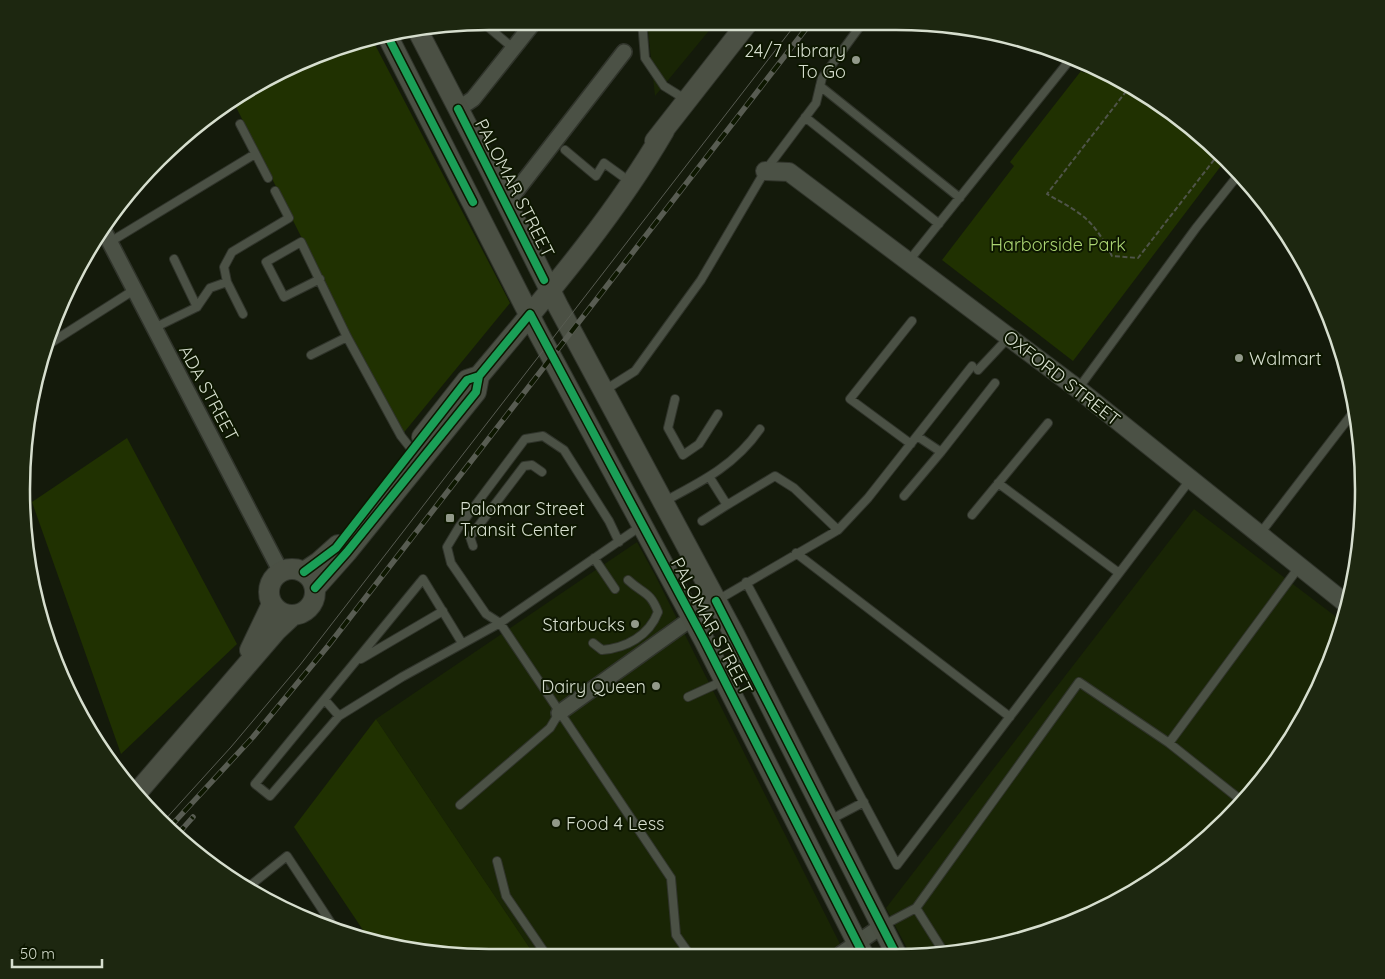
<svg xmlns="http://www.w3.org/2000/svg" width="1385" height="979" font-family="Quicksand,sans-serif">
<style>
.built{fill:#192505}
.green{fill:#203101}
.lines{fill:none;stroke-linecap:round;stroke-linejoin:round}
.service-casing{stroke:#30342b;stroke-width:10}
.minor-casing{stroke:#30342b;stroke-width:18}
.tertiary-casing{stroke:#30342b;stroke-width:20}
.secondary-casing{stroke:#30342b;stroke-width:22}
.path{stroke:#4f5449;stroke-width:2;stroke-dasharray:5 2.5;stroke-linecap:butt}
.service{stroke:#4b5145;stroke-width:8}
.minor{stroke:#4b5145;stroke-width:15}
.tertiary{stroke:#4b5145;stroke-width:18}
.secondary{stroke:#4b5044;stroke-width:20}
.tram{stroke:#585c52;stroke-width:1}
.rail-casing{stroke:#585c52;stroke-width:5.5}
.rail{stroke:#0d1700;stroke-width:4;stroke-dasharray:11;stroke-linecap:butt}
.cycleway-casing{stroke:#0d1700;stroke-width:11}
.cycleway{stroke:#1a9f57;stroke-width:8}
.poi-dot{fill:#92998a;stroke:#0d1700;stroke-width:2}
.labels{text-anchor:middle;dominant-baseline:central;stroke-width:4;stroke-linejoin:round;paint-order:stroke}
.poi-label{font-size:18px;fill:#d6dece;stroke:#0d1700;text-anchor:end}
.street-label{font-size:18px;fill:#d6dece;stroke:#0d1700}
.park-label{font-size:18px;fill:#abd472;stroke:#0d1700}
.rim{fill:none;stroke:#d6dece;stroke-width:2.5}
</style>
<rect width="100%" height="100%" fill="#141a0b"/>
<!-- built -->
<path class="built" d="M647,21H717L655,96Z
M1194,509L1343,622L1315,697L1267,775L1204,842L1102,910L957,954H910L886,908Z
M637,542L655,575L845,954L535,956L376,719Z"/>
<!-- green -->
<path class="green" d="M368,37H371L510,303L401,436L232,99Z
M1088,68L1130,84L1224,162L1073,361L942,260L1014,166L1010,162L1081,71L1084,73Z
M127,438L237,644L121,754L32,502Z
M376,719L535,956L459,957L371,942L294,827Z"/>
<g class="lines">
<defs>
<path id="service" d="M642,21L645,58L664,86L685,99
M482,22L513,48
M820,86L960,198
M805,117L939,224
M240,124L268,178
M565,150L596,176L604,163L622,176
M110,242L255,154
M908,262L1069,61
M320,279L284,297L266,262L301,242L347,337L401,436L412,450
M227,282L224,267L232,252L289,218L275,191
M197,307L210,288L227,282L243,314
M154,328L197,307L174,259
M49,344L134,290
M311,355L347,337
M978,370L1009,337
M1078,389L1196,228L1239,174
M605,390L635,371L701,280L765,171L816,103L822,78L864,21
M675,399L668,428L683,455L699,444L718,414
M911,444L850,399L912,321
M941,452L995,383
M998,483L1119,573
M904,496L941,452L917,436
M665,501C703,481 735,465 760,429
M972,515L1048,423
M702,521L727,505L710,478
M838,530L868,498L972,366
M1259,535L1355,410
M619,542L609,521L564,450L543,436L525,439L459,527L447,547L451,563L486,614L500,623L671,878L676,935L690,955
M473,546L470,537L524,466L532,465L542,472
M796,553L1010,717
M594,558L615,589
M746,582L897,865L1190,480
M716,601L838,530L794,488L775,476L727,505
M462,643L423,579L255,784L270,796L339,716L402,677L500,623L641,526
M593,643L602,650C626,648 649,636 658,612C650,591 643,594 628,580
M361,659L443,611
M688,697L723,681
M325,700L339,716
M1169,743L1299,567
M460,805L550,728L559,713
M828,821L864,802
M497,861L506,896L547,956
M247,888L287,856L335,929
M882,926L916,908
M945,954L916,908L1079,682L1169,743L1242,801"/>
<path id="minor" d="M458,109L473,99L535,21
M507,203L624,52
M104,231L281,572
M559,713L716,601
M841,954L882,926"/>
<path id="tertiary" d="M765,171L789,172L1078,389L1349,606"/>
<path id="secondary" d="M418,31L488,166L558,306L734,634L896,954
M387,35L538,332L704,640L863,954
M655,141L749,21
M422,437L467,380L479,376
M269 592a23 23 0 1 1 46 0a23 23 0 1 1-46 0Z
M304,572L319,562L338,545
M315,588L347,552L476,392L479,376C545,297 612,220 664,131
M250,650L272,604
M135,795L276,631L292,616"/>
</defs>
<!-- service casing -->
<use href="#service" class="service-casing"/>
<!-- minor casing -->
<use href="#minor" class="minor-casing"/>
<!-- tertiary casing -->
<use href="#tertiary" class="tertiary-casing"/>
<!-- secondary casing -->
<use href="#secondary" class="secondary-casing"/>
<!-- path -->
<path class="path" d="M1131,85L1047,194C1084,215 1092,218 1112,256L1138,258L1217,156"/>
<!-- service -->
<use href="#service" class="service"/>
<!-- minor -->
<use href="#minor" class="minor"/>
<!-- tertiary -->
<use href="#tertiary" class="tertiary"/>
<!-- secondary -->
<use href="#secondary" class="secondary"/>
<!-- tram -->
<path class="tram" d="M163,822L231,747L300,665L798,21"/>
<defs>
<path id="rail" d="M169,828L253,737L328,646L812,21
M177,835L193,817"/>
</defs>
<!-- rail casing -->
<use href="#rail" class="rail-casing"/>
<!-- rail -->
<use href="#rail" class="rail"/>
<defs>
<path id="cycleway" d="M387,35L473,202
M458,109L544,280
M304,572L336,548L467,380L479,376
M315,588L347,552L476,392L479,376L530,314L704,640L863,954
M716,601L896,954"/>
</defs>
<!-- cycleway casing -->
<use href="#cycleway" class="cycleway-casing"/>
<!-- cycleway -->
<use href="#cycleway" class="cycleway"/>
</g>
<!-- markers -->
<g class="poi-dot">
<circle cx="856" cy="60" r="5"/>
<circle cx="1239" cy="358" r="5"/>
<rect x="445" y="513" width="10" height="10" rx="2.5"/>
<circle cx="635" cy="624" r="5"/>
<circle cx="656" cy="686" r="5"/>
<circle cx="556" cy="823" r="5"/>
</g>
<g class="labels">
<!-- poi labels -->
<g class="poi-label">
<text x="846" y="50">24/7 Library<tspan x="846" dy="21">To Go</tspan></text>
<text x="1249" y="358" text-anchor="start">Walmart</text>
<text x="460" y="508" text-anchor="start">Palomar Street<tspan x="460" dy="21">Transit Center</tspan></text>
<text x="625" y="624">Starbucks</text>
<text x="646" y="686">Dairy Queen</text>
<text x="566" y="823" text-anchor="start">Food 4 Less</text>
</g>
<!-- street labels -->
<g class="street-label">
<text transform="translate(515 188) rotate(63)">PALOMAR STREET</text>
<text transform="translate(1062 378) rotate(38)">OXFORD STREET</text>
<text transform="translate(209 393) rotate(62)">ADA STREET</text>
<text transform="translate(712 626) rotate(62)">PALOMAR STREET</text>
</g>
<!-- park labels -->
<g class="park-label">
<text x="1058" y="244">Harborside Park</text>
</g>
</g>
<!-- crop -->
<path d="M0 0H1385V979H0ZM489 30H896A459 459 0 0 1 1355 489V490A459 459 0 0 1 896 949H489A459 459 0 0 1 30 490V489A459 459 0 0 1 489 30Z" fill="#1d2710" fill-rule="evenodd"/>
<path class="rim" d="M489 30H896A459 459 0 0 1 1355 489V490A459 459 0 0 1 896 949H489A459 459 0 0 1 30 490V489A459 459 0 0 1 489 30Z"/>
<!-- scale -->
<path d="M12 959v8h90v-8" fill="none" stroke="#d6dece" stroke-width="2.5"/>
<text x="20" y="959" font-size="15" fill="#d6dece" stroke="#0d1700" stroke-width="4" paint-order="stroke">50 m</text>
</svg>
